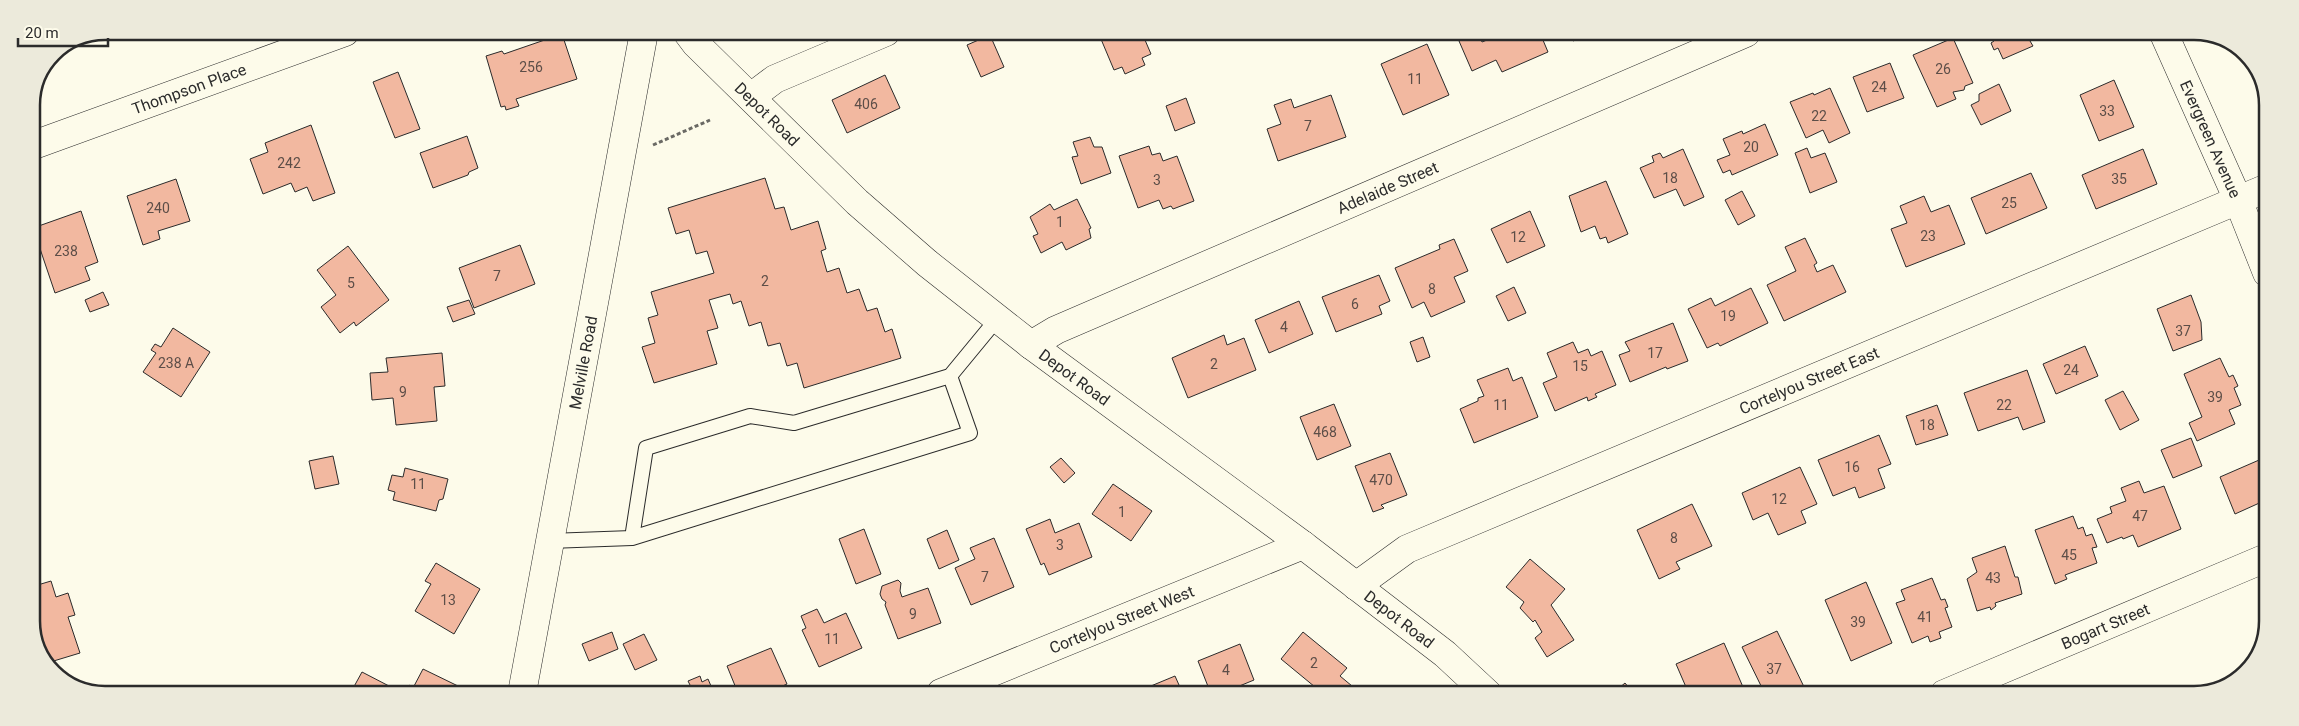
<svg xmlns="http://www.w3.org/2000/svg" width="2299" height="726" font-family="Roboto,sans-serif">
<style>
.building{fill:#f2b8a0;stroke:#2b2b2b}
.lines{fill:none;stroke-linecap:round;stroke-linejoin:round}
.service-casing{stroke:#2b2b2b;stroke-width:16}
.minor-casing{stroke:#2b2b2b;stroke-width:29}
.tertiary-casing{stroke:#2b2b2b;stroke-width:29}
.path{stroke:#6a6964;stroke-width:3;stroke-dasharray:4 2.5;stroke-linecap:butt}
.service{stroke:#fdfbea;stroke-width:14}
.minor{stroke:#fdfbea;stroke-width:28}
.tertiary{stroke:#fdfbea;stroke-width:28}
.labels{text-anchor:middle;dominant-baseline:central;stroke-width:4;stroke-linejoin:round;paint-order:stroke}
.number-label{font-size:14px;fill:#5d4e48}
.street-label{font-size:16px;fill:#2b2b2b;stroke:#fdfbea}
.rim{fill:none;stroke:#2b2b2b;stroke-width:2.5}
</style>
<rect width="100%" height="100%" fill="#fdfbea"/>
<!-- building -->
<path class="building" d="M1098,32L1142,33L1151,54L1142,58L1145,65L1125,74L1122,67L1114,70Z
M1478,33L1482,42L1492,38L1489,33H1540L1548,52L1502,72L1496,60L1472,71L1459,41Z
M1569,33H1592L1573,41Z
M562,34L577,79L516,99L519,106L506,110L505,106L501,107L486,56L502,51L504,54Z
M1991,34H2038L2039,38L2030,41L2033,46L2003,59L1998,48L1994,50L1991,43L1994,41Z
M990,35L1004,67L981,77L967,45Z
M1953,38L1973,83L1965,86L1964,90L1953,92L1956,99L1937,107L1913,55Z
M1427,44L1449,95L1403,115L1381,64Z
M1890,63L1904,98L1867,112L1853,77Z
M398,72L420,129L395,138L373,82Z
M885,75L900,108L847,133L832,100Z
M2114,80L2134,127L2099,141L2080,95Z
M1999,84L2011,111L1981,125L1971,105L1979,101V94Z
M1830,88L1850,133L1829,143L1823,130L1806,138L1790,102L1813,93L1814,95Z
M1331,95L1346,137L1278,161L1267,129L1281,124L1274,105L1291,99L1294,108Z
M1186,98L1195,123L1175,131L1166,106Z
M1765,124L1778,155L1732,175L1730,170L1723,173L1717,160L1730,155L1723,139L1742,131L1743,134Z
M311,125L335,193L313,201L307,187L295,192L291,183L263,194L250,159L268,152L265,143Z
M467,136L478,168L469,172L468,175L433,188L420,153Z
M1090,137L1094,147H1102L1111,173L1081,184L1072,157L1078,156L1073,142Z
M1149,146L1152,155L1160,153L1163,161L1177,156L1194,201L1173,209L1171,206L1163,209L1159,200L1138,208L1119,156Z
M1807,148L1811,158L1825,153L1837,182L1810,193L1795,153Z
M1683,149L1704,197L1684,206L1676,189L1654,198L1640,168L1654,162L1652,156L1660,153L1663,158Z
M2143,149L2157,184L2096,209L2082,175Z
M2031,173L2047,208L1986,234L1971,198Z
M765,178L775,209L784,207L791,230L818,221L826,249L821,251L827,272L839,268L847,293L859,289L867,311L877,308L885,332L892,329L901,358L804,388L797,363L787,366L780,343L768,346L761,322L749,326L741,301L733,304L730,294L709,300L718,328L707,331L717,364L654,383L642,347L655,343L648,318L658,315L651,292L714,273L707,251L696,254L689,230L676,234L668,208Z
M176,179L190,221L158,231L160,239L143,245L127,196Z
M1606,181L1628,234L1608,243L1606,237L1600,239L1595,226L1581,232L1569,196Z
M1742,191L1755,216L1738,225L1725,200Z
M1924,196L1931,212L1949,205L1965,244L1906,267L1891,229L1907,223L1900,206Z
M1077,199L1091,228L1089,229L1091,238L1066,250L1062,242L1041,253L1033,236L1038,234L1030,217L1050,204L1054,210Z
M81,211L98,262L85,267L90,280L55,293L33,228Z
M1530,211L1545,246L1507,263L1491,229Z
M1805,238L1817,263L1814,265L1817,272L1833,265L1846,292L1784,321L1767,285L1796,271L1785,247Z
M1454,239L1468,271L1454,277L1465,302L1431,317L1424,302L1412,308L1395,268L1440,249L1439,245Z
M520,245L535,284L474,308L459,268Z
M348,246L389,300L356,326L354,322L340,333L321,307L336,295L317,270Z
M1379,275L1390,301L1379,306L1382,314L1336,332L1322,297Z
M1514,287L1526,313L1508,321L1496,296Z
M1751,288L1768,323L1720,346L1718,343L1707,348L1688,309L1711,298L1715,306Z
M103,292L109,305L90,312L85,300Z
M2191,295L2201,322L2202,340L2173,351L2157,309Z
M469,300L475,314L453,322L447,307Z
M1299,301L1313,334L1269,353L1255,320Z
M1673,323L1688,361L1667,369L1666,367L1630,382L1619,355L1630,351L1625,342Z
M173,328L210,352L181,397L143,372L156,353L151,350L155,344L161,347Z
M1224,335L1227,345L1244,338L1256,370L1188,398L1172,358Z
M1423,337L1430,357L1417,362L1410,342Z
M1573,342L1578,353L1588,349L1591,356L1602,351L1616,385L1595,394L1597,397L1588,401L1587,397L1555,411L1543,383L1557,377L1547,353Z
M2085,346L2098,376L2056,394L2043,364Z
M442,353L445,386L434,387L437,421L396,425L393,398L372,400L370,373L388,372L386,358Z
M2220,358L2229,377L2233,375L2238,386L2234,388L2241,405L2229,410L2235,424L2197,441L2189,423L2202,417L2184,374Z
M1508,368L1513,381L1522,377L1538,417L1474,443L1460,409L1478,401V398L1484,396L1477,380Z
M2027,370L2045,422L2023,430L2018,417L1978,431L1964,393Z
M2123,391L2139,420L2120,430L2105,400Z
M1334,404L1351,446L1317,460L1300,417Z
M1937,405L1948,435L1916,445L1906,416Z
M1879,435L1891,464L1878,469L1885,488L1859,498L1855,487L1833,496L1818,460Z
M2191,438L2202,466L2173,478L2161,450Z
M1390,453L1407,495L1381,505L1384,508L1373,512L1355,466Z
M333,456L339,484L315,489L309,461Z
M2266,457V500L2235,514L2220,477Z
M1061,458L1075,473L1064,483L1050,467Z
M1800,467L1817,504L1801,511L1806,523L1778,535L1768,513L1753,520L1742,493Z
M405,468L448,479L443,499L439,500L436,511L393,500L395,492L388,490L392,475L403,477Z
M2139,481L2144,493L2164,486L2181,529L2138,547L2133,535L2123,539L2122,537L2107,543L2097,519L2112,513L2110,507L2126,501L2121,488Z
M1113,484L1152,511L1131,541L1092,514Z
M1692,504L1712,546L1676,562L1680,569L1659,579L1637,530Z
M2073,516L2078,529L2083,527L2086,536L2092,534L2097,547L2092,548L2097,563L2065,575L2067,579L2055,584L2035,530Z
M1050,519L1055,533L1079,523L1092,557L1049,575L1044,563L1041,565L1026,529Z
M31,526L40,547L35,549L39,557L31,560Z
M864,529L881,574L856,584L839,539Z
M947,530L959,560L939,569L927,539Z
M994,538L1014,587L971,605L955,568L975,559L970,548Z
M2005,546L2015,577H2018L2022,594L1995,603L1996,606L1991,610L1990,607L1977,611L1967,579L1977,572L1972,558Z
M1530,559L1565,589L1551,605L1574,640L1547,657L1535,638L1542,632L1535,620L1533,622L1520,608L1524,602L1506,587Z
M436,563L480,589L454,634L415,611L431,584L425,581Z
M1932,578L1941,600L1945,599L1948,607L1945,608L1952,627L1939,632L1941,638L1930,642L1928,636L1912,643L1896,603L1905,600L1901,590Z
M898,580L901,583L900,591L902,597L928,588L941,623L898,639L885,605L886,602L882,599L880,594L882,586Z
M51,581L56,597L68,593L75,615L68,617L80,653L47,663L31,626V587Z
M1866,582L1892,643L1851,661L1825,600Z
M817,609L824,623L846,613L862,648L819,667L802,630L806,628L801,616Z
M1777,631L1806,691L1799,694H1765L1742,647Z
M612,632L618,649L589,661L582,644Z
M1303,632L1347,668L1340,676L1352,686L1346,694H1310L1315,687L1281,659Z
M644,634L657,660L635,670L623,644Z
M1724,643L1746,694H1689L1676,664Z
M1240,644L1254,680L1220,694H1211L1198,661Z
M771,648L787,684L767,693H738L727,666Z
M423,669L458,686L454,693H405L409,685L413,688Z
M362,672L389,686L385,693L351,692Z
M700,676L702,682L708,679L714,693H676L691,687L688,681Z
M1175,676L1183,694L1134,693Z
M1625,683L1634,694H1612Z"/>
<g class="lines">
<defs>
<path id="service" d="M632,538L970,433L950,376
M549,541L632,538L646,448L750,416L794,423L950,376L997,319"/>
<g id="minor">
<path id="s1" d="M2164,34L2238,200L2267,273"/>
<path d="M751,97L775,79L886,32"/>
<path id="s2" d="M31,146L345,32"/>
<path id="s3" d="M1031,345L1056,330L1746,33"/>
<path id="s4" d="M1356,586L1407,549L2267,188"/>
<path id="s5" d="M522,693L644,32"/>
<path id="s6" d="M941,693L1303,545"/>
<path id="s7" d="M1944,694L2266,558"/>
</g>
<g id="tertiary">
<path id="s8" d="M687,32L696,44L857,202L927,263L1031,345L1303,545L1445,654L1488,694"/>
</g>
</defs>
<!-- service casing -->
<use href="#service" class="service-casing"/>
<!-- minor casing -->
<use href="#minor" class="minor-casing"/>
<!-- tertiary casing -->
<use href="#tertiary" class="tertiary-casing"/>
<!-- path -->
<path class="path" d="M653,145L710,120"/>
<!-- service -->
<use href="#service" class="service"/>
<!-- minor -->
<use href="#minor" class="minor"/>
<!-- tertiary -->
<use href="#tertiary" class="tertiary"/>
</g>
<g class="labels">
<!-- number labels -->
<g class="number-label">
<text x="531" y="67">256</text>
<text x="1943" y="69">26</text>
<text x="1415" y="79">11</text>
<text x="1879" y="87">24</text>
<text x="866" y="104">406</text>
<text x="2107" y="111">33</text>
<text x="1819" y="116">22</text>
<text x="1308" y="126">7</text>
<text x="1751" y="147">20</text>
<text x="289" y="163">242</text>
<text x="1670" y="178">18</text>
<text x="2119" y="179">35</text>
<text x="1157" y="180">3</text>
<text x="2009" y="203">25</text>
<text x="158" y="208">240</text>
<text x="1060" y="222">1</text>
<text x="1928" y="236">23</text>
<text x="1518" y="237">12</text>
<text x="66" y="251">238</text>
<text x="497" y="276">7</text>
<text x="765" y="281">2</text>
<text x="351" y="283">5</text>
<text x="1432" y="289">8</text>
<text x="1355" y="304">6</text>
<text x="1728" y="316">19</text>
<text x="1284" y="327">4</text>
<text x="2183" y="331">37</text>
<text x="1655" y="353">17</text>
<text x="176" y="363">238 A</text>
<text x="1214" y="364">2</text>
<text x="1580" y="366">15</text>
<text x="2071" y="370">24</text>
<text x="403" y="392">9</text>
<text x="2215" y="397">39</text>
<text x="1501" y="405">11</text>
<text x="2004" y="405">22</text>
<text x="1927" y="425">18</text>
<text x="1325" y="432">468</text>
<text x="1852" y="467">16</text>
<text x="1381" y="480">470</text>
<text x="418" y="484">11</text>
<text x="1779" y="499">12</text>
<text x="1122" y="512">1</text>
<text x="2140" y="516">47</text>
<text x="1674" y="538">8</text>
<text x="1060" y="545">3</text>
<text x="2069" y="555">45</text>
<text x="985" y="577">7</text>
<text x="1993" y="578">43</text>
<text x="448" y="600">13</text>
<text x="913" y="614">9</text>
<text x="1925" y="617">41</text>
<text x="1858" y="622">39</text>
<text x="832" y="639">11</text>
<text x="1314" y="663">2</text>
<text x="1774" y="669">37</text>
<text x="1226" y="670">4</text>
</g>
<!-- street labels -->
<g class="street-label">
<text stroke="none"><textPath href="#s2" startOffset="168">Thompson Place</textPath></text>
<text stroke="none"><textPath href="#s8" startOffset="115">Depot Road</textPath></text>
<text stroke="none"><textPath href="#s1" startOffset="115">Evergreen Avenue</textPath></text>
<text stroke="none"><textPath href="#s3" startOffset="390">Adelaide Street</textPath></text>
<text stroke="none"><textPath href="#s5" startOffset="336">Melville Road</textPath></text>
<text stroke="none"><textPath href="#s8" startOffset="520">Depot Road</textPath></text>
<text stroke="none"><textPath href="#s4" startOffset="499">Cortelyou Street East</textPath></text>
<text stroke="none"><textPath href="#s8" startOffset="925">Depot Road</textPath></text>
<text stroke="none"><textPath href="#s6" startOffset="195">Cortelyou Street West</textPath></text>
<text stroke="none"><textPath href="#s7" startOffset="175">Bogart Street</textPath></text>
</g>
</g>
<!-- crop -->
<path d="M0 0H2299V726H0ZM105 40H2194A65 65 0 0 1 2259 105V621A65 65 0 0 1 2194 686H105A65 65 0 0 1 40 621V105A65 65 0 0 1 105 40Z" fill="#eceadb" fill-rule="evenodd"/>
<path class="rim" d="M105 40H2194A65 65 0 0 1 2259 105V621A65 65 0 0 1 2194 686H105A65 65 0 0 1 40 621V105A65 65 0 0 1 105 40Z"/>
<!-- scale -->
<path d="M18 38v8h90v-8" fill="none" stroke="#2b2b2b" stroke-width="2.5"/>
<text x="25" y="38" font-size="15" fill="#2b2b2b" stroke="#fdfbea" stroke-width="4" paint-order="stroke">20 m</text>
</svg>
